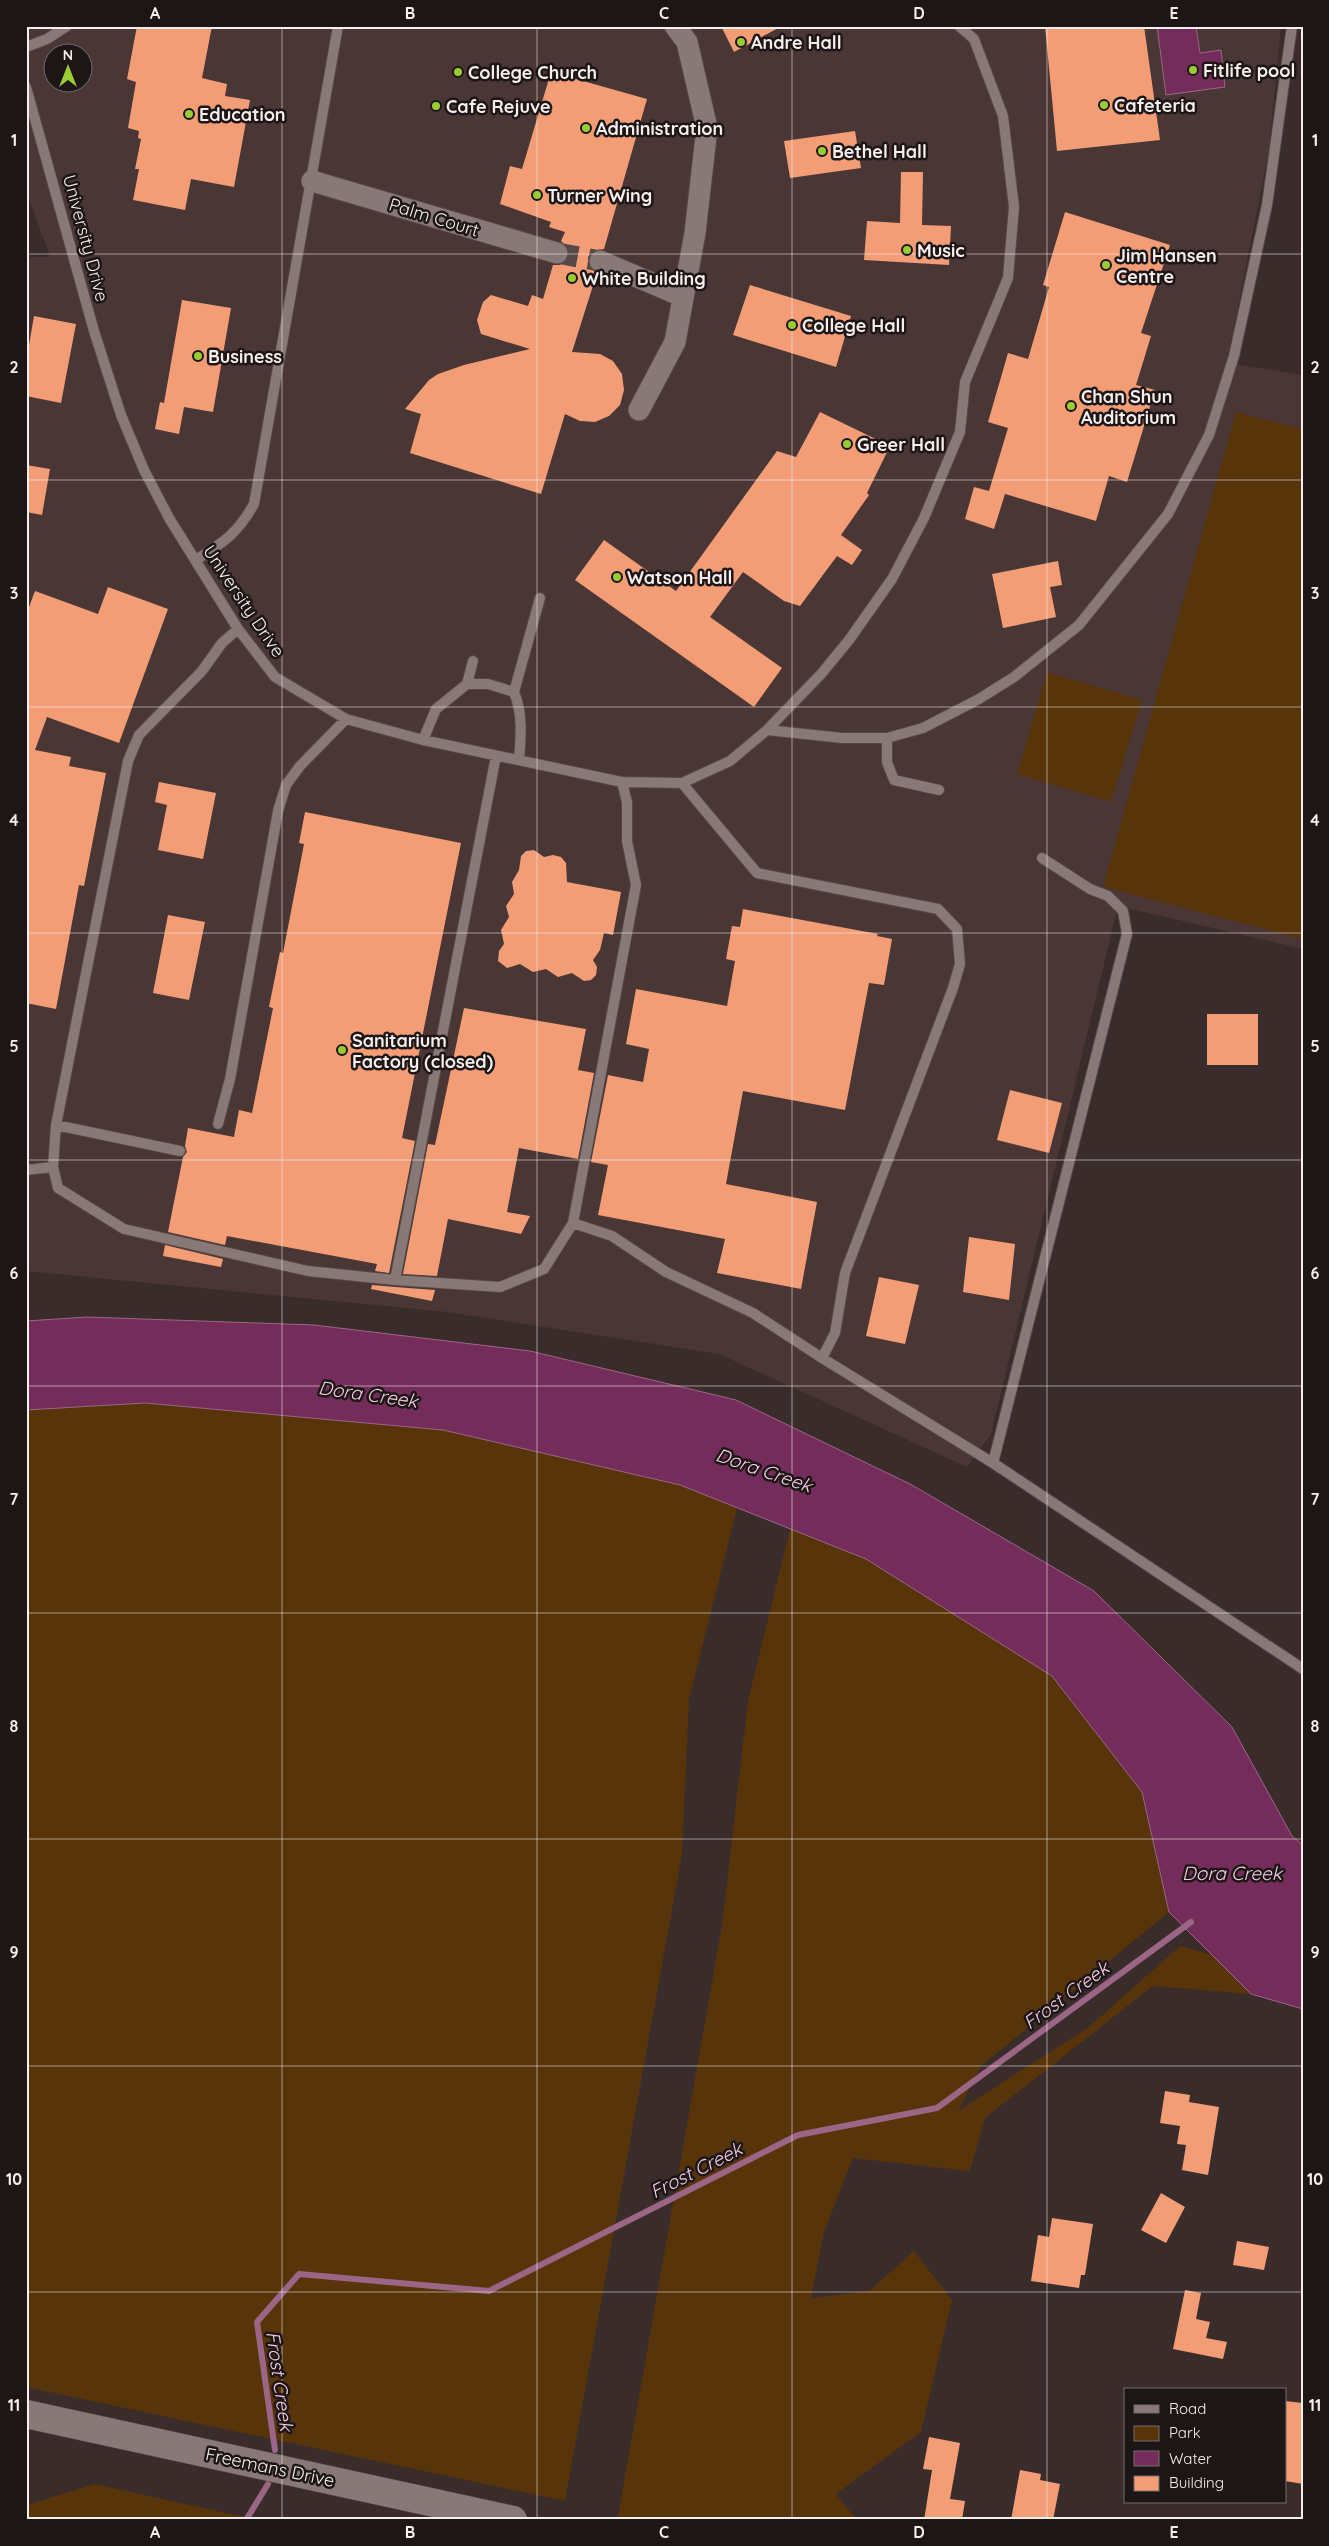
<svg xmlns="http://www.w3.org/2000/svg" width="1329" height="2546" font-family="Quicksand,sans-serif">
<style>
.built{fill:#4a3634;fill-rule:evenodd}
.green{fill:#58340a}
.water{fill:#742c5a;stroke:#9b6686}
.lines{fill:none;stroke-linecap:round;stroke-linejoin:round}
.stream{stroke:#9b6686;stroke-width:6}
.building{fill:#f39d77}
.street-tunnel{stroke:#564948;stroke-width:21;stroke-dasharray:21 11;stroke-linecap:butt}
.lane-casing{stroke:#544847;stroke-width:12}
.street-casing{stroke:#544847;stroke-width:23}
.secondary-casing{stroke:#544847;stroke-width:29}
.lane{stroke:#887877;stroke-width:10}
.street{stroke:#887877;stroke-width:21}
.secondary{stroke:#887877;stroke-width:28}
.grid{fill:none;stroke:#f7eeed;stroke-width:1;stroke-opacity:0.55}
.poi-dot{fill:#9acb34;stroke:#1c1616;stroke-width:2}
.labels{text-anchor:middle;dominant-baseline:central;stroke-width:5;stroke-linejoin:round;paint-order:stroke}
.poi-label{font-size:18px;font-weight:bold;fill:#f7eeed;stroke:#1c1616;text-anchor:start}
.street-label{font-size:18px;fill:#f7eeed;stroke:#1c1616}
.water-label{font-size:19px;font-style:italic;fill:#f8cce5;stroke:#1c1616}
.neatline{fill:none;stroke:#f7eeed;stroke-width:2}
.grid-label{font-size:16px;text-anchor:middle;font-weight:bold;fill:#f7eeed}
</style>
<rect width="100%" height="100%" fill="#392c2b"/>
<!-- built -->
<path class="built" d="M26,26H1281L1269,150L1227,363L1303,375V949L1118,906L991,1434L967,1467L719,1354L447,1312L26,1271V257H50L26,190ZM52,52H82V82H52Z"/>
<!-- green -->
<path class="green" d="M1236,412L1303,429V939L1103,887Z
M1047,672L1142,700L1111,802L1017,774Z
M145,1403L443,1430L680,1485L737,1508L689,1699L682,1855L565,2501L26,2387V1410Z
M790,1529L866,1559L1052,1676L1142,1792L1169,1912L981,2066L958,2111L1089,2027L1180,1946L1213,1955L1251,1994L1153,1986L985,2118L970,2171L853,2158L824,2232L811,2298L869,2291L914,2251L952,2300L921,2432L836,2494L857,2520H637L618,2516L722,1925L748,1701Z
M95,2484L258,2520H26V2505Z"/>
<!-- water -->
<path class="water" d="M1157,26H1196L1200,53L1221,50L1225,87L1166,95Z
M87,1317L314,1325L530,1351L736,1400L912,1485L1094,1591L1232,1727L1292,1836L1303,1845V2009L1251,1994L1169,1912L1142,1792L1052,1676L866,1559L680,1485L443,1430L145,1403L26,1410V1321Z"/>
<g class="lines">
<!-- stream -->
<path class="stream" d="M275,2450L257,2322L299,2274L489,2291L798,2135L937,2108L1191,1922
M246,2520L268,2484"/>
</g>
<!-- building -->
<path class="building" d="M137,26H212L202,78L227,84L225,96L250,100L234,187L191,179L185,210L133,200L139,169H135L141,139L138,138L139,131L128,128L136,82L127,79Z
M721,26H782L734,52Z
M1045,26H1144L1160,140L1057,151Z
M551,72L647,99L604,249L593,251L588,257L590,268L597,273L572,352L600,354L613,361L622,374L624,390L620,405L609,416L595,422L580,421L565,414L541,494L410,453L421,414L405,409L429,380L438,374L464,365L530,349L481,334L477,320L483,302L491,295L528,306L532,295L543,299L553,265H560L569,257V250L561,241L565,232L549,227L551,222L500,204L510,166L522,169Z
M855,131L861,168L790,178L784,141Z
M901,172H923L922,225L951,226L949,265L864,260L867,221L900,223Z
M1065,212L1170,245L1141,333L1151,336L1136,385L1155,390L1127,482L1109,476L1096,521L1005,494L994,529L965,519L974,487L989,491L1008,428L988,422L1008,353L1028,359L1049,287L1043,285Z
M750,285L851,316L836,367L733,335Z
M182,300L231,308L213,412L184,407L179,434L155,429L160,402L164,403Z
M34,316L76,324L61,403L26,396V345H29Z
M820,412L890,446L867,493L869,495L841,535L862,550L852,565L837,556L800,606L784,601L743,572L710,617L782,668L754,707L575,580L604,540L676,591L777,451L796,457Z
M26,465L50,469L42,515L26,512Z
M1058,561L1062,585L1050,587L1056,617L1003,628L992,574Z
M108,587L168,609L119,743L47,717L35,750L71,757L69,766L106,773L84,886L79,885L56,1009L26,1003V615L35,591L98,614Z
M159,782L216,793L203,859L158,850L167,805L155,802Z
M305,812L461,843L402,1138L415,1141L389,1273L375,1271L377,1264L227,1236L225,1245L168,1232L183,1157L187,1152L185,1146L188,1128L234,1137L239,1110L252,1113L273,1008L269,1007L280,952L283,953L304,844L299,843Z
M534,850L544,857L553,855L561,857L566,863L567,882L621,892L613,935L604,933L600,950L593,960L597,967L596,975L591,980L584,981L572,973L558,977L546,969L533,972L520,964L507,968L498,961L499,951L504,944L501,930L509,917L506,906L514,894L512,882L519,870L521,856L526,851Z
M743,909L878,934L877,936L892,939L884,985L869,983L845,1110L743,1091L726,1184L817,1202L801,1289L717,1273L725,1239L598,1215L608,1165L591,1162L608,1075L643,1082L649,1049L626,1044L636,989L727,1006L735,961L726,959L732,926L740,927Z
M168,915L205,922L189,1000L153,993Z
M464,1008L586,1029L578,1070L594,1073L578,1159L519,1148L507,1212L530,1216L521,1234L448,1219L437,1276L403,1274L428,1144L435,1145Z
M1207,1014H1258V1065H1207Z
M1010,1090L1062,1103L1049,1153L997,1140Z
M969,1237L1015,1244L1009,1300L963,1292Z
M165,1245L223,1259L221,1267L163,1256Z
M879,1277L919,1285L905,1344L866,1336Z
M372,1285L395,1287L435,1290L432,1301L371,1289Z
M1165,2091L1190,2095L1189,2102L1219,2107L1208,2175L1182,2170L1186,2145L1177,2144L1180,2126L1160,2123Z
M1161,2193L1185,2207L1166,2243L1141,2230Z
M1052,2218L1093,2224L1085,2275H1081L1079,2288L1031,2281L1038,2235L1049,2237Z
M1237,2241L1269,2247L1264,2270L1233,2265Z
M1185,2290L1201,2293L1196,2319L1210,2322L1206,2338L1227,2342L1223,2359L1173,2349Z
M1285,2401L1303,2403V2484L1285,2481Z
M929,2437L960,2443L950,2499L965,2501L962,2520H924L932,2470L923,2469Z
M1020,2470L1041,2474L1040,2480L1060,2484L1053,2520H1011Z"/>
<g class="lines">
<!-- street-tunnel -->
<path class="street-tunnel" d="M557,253L600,261"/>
<defs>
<path id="lane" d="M26,47L47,39L67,26
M26,87L94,331L121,415L144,470L169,518L238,629L275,677L346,719L423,740L622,782L682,783L730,761L767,730L822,673L849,640L892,579L924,518L960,432L965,382L1008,278L1014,207L1003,116L974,39L959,26
M196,560C224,542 237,534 254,504L338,26
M467,684L473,661
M514,692L540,598
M767,730L842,738H887V762L894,780L939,790
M887,738L923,728L979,699L1014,677L1079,625L1168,514L1209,435L1234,356L1267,205L1292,26
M423,740L436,709L467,684H488L514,692C523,714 521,737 519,760
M682,783L757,873L938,909L957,929L960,964L953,988L845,1273L835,1333L822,1358
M218,1124L230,1079L278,811L286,785L300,766L346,719
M56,1125L180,1151
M53,1167L56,1125L128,761L139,735L202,671L222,643L238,629
M26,1170L53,1167L58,1188L124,1229L308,1271L395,1280L500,1287L544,1269L573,1223L612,1236L666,1272L753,1313L822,1358L993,1463L1303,1669
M573,1223L636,885L627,841V802L622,782
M395,1280L496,756
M993,1463L1127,934L1123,911L1108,896L1090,889L1042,858"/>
<path id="street" d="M312,181L557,253
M600,261L682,296
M639,410L675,342L695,233L707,128L687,42L675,26"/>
<path id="secondary" d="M26,2414L513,2520"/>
</defs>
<!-- lane casing -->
<use href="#lane" class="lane-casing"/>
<!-- street casing -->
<use href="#street" class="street-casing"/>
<!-- secondary casing -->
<use href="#secondary" class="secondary-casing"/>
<!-- lane -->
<use href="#lane" class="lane"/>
<!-- street -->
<use href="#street" class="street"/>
<!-- secondary -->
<use href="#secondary" class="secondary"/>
</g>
<!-- grid -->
<path class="grid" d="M282,26V2520M537,26V2520M792,26V2520M1047,26V2520M26,254H1303M26,480H1303M26,707H1303M26,933H1303M26,1160H1303M26,1386H1303M26,1613H1303M26,1839H1303M26,2066H1303M26,2292H1303"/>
<!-- markers -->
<g class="poi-dot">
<circle cx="741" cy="42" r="5"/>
<circle cx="1193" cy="70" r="5"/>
<circle cx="458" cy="72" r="5"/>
<circle cx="1104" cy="105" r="5"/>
<circle cx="436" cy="106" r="5"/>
<circle cx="189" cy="114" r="5"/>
<circle cx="586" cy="128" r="5"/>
<circle cx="822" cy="151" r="5"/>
<circle cx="537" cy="195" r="5"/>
<circle cx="907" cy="250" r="5"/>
<circle cx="1106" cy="265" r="5"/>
<circle cx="572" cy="278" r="5"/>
<circle cx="792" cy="325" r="5"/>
<circle cx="198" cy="356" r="5"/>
<circle cx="1071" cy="406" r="5"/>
<circle cx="847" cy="444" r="5"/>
<circle cx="617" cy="577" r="5"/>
<circle cx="342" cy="1050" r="5"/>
</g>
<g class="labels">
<!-- poi labels -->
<g class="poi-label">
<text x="751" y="42">Andre Hall</text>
<text x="1203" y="70">Fitlife pool</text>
<text x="468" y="72">College Church</text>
<text x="1114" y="105">Cafeteria</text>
<text x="446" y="106">Cafe Rejuve</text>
<text x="199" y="114">Education</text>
<text x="596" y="128">Administration</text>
<text x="832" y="151">Bethel Hall</text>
<text x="547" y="195">Turner Wing</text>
<text x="917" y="250">Music</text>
<text x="1116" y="255">Jim Hansen<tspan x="1116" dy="21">Centre</tspan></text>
<text x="582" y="278">White Building</text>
<text x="802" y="325">College Hall</text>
<text x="208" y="356">Business</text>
<text x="1081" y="396">Chan Shun<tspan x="1081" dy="21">Auditorium</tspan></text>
<text x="857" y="444">Greer Hall</text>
<text x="627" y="577">Watson Hall</text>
<text x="352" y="1040">Sanitarium<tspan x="352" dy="21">Factory (closed)</tspan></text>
</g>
<!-- street labels -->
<g class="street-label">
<text transform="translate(434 217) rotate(17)">Palm Court</text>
<text transform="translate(86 238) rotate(75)">University Drive</text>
<text transform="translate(244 601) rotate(56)">University Drive</text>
<text transform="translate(270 2467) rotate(12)">Freemans Drive</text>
</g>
<!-- water labels -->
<g class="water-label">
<text transform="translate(368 1394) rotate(8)">Dora Creek</text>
<text transform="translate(764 1470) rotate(19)">Dora Creek</text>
<text x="1232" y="1873">Dora Creek</text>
<text transform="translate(1066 1995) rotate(-36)">Frost Creek</text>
<text transform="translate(696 2170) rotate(-27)">Frost Creek</text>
<text transform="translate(280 2381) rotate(82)">Frost Creek</text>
</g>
</g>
<!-- border -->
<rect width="1329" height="2546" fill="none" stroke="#1c1616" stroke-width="55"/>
<!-- legend -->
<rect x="1124" y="2388" width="162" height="115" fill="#1c1616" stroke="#746c6c"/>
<rect x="1134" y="2405" width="25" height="8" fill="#887877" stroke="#746c6c"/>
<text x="1169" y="2414" font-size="15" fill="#f7eeed">Road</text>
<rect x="1134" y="2426" width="25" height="15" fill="#58340a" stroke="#746c6c"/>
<text x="1169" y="2438" font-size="15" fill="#f7eeed">Park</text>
<rect x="1134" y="2451" width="25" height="15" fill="#742c5a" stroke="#746c6c"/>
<text x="1169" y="2464" font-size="15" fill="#f7eeed">Water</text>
<rect x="1134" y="2476" width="25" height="15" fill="#f39d77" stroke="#746c6c"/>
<text x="1169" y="2488" font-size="15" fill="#f7eeed">Building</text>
<!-- north arrow -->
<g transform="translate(68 68)"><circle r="24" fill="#1c1616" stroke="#746c6c"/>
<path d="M0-4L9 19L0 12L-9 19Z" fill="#9acb34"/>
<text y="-8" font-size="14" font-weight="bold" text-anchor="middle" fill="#f7eeed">N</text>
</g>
<rect x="28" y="28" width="1274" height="2490" class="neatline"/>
<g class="grid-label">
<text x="155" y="19">A</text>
<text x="410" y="19">B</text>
<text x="664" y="19">C</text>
<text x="919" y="19">D</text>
<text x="1174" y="19">E</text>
<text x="14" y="146">1</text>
<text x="1315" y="146">1</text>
<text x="14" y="373">2</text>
<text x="1315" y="373">2</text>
<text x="14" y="599">3</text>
<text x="1315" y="599">3</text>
<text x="14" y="826">4</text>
<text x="1315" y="826">4</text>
<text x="14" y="1052">5</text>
<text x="1315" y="1052">5</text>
<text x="14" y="1279">6</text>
<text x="1315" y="1279">6</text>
<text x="14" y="1505">7</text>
<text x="1315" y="1505">7</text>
<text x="14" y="1732">8</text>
<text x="1315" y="1732">8</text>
<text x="14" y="1958">9</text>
<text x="1315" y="1958">9</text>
<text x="14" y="2185">10</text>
<text x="1315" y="2185">10</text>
<text x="14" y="2411">11</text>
<text x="1315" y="2411">11</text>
<text x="155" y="2538">A</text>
<text x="410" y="2538">B</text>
<text x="664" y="2538">C</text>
<text x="919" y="2538">D</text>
<text x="1174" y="2538">E</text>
</g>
</svg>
